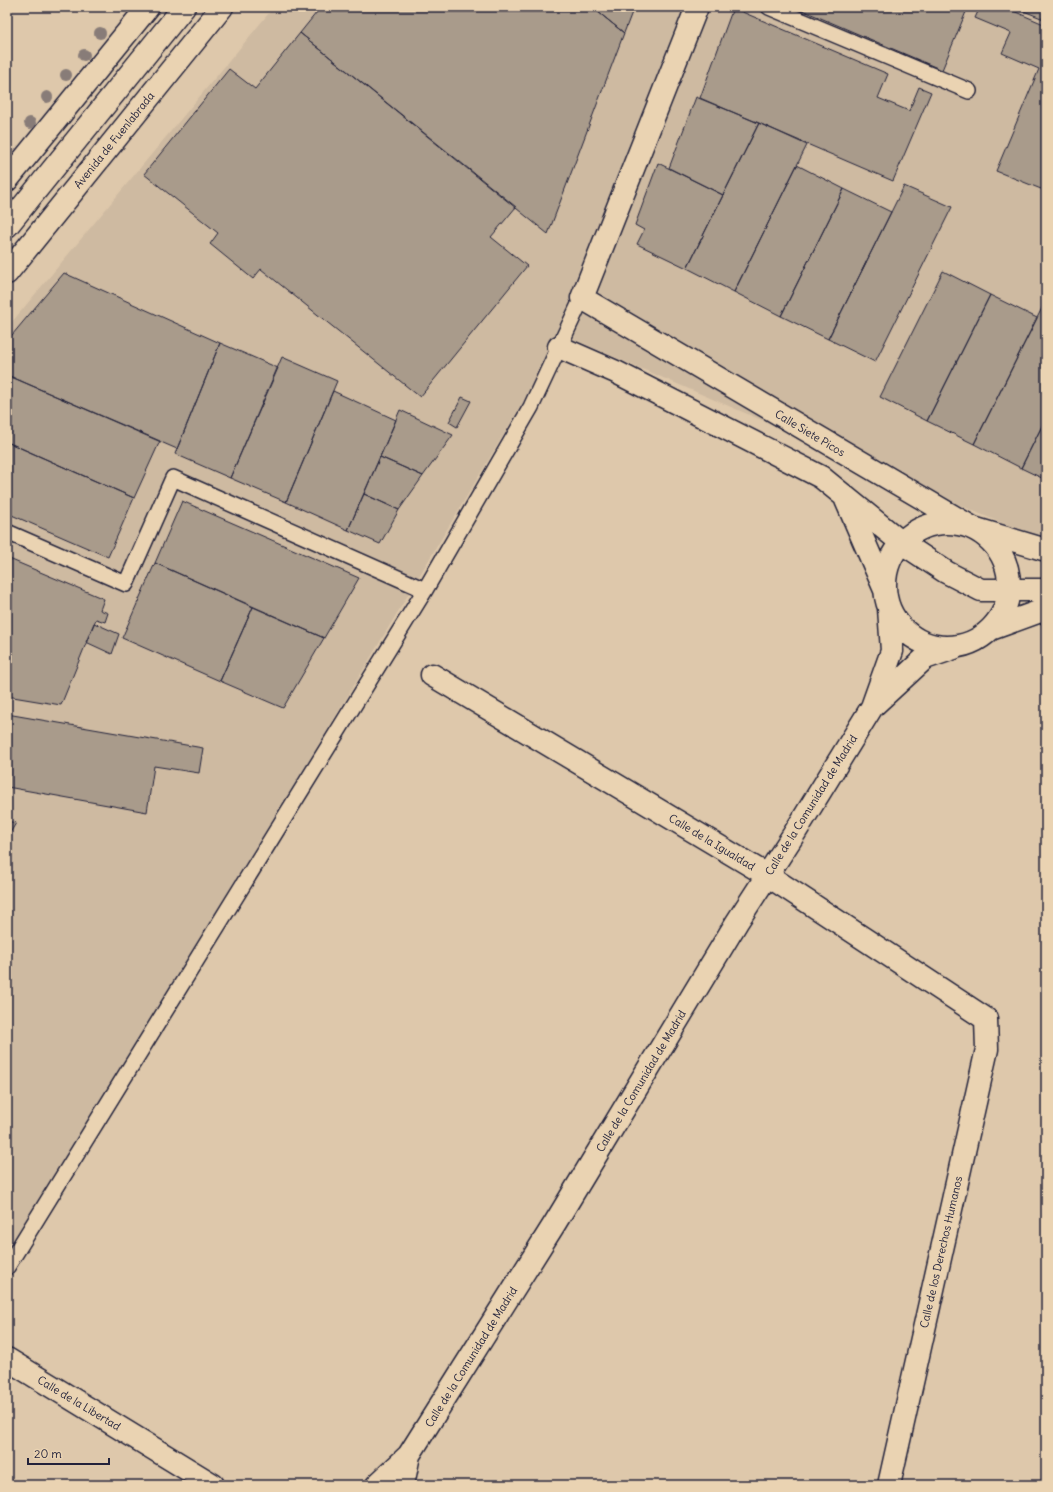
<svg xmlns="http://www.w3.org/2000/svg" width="1053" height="1492" font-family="Delius,sans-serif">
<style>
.built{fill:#cebaa1}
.building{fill:#a99b8b;stroke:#22223b}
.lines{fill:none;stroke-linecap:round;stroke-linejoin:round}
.lane-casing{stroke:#22223b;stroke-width:18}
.street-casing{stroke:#22223b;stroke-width:25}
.primary-casing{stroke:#22223b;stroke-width:25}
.lane{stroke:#ead3b2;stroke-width:15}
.street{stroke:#ead3b2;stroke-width:22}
.primary{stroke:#ead3b2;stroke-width:22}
.tree{fill:#887c78}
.labels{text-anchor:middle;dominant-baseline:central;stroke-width:3;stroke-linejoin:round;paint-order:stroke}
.street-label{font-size:11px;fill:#22223b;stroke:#ead3b2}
</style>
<rect width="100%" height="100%" fill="#dec8ab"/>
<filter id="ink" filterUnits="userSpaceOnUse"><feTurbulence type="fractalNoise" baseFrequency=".025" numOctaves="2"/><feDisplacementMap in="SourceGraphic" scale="8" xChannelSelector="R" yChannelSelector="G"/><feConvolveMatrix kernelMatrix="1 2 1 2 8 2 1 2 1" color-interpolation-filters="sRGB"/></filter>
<g filter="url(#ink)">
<!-- built -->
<path class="built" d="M274,7H1046V542L563,335L7,1267V328Z"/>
<!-- building -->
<path class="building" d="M321,7H592L624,33L548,234L300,33Z
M592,7H634L624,33Z
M795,7H968L942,70Z
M980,7H1004L1046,25V191L996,171L1039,69L1002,53L1011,33L975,18Z
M1014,7H1046V20Z
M733,8L888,74L878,98L909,111L919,87L931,92L893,181L700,98Z
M300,33L516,207L491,237L527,266L420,397L261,269L253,279L210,244L218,233L144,174L229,69L255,89Z
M696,97L759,123L723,195L669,168Z
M759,123L807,145L734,292L687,268Z
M658,163L723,195L687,268L637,244L644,230L635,225Z
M797,165L844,189L781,316L734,292Z
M904,186L952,207L875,362L828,339Z
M844,189L891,212L828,339L781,316Z
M943,271L990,295L927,421L880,397Z
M64,273L220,343L177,449L7,375V341Z
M990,295L1037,318L974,444L927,421Z
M1046,300V418L1021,468L974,444Z
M220,343L278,368L230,478L175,454Z
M282,357L337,381L286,502L230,478Z
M7,375L160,441L134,498L7,442Z
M333,391L396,420L348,530L286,502Z
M462,397L471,401L457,427L449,422Z
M400,410L453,435L423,476L380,457Z
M1046,418V480L1021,468Z
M7,442L134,498L108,557L7,513Z
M380,457L423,476L399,510L364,494Z
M364,494L399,510L380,544L348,530Z
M182,501L359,578L324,638L155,563Z
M7,558L104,599L100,610L108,613L105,622L96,619L61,705L7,696Z
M155,563L253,607L220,681L122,638Z
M253,607L324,638L283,708L220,681Z
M94,623L119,634L112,654L86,642Z
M7,714L203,748L199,773L154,766L147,812L7,787Z
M7,821L16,823L7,838Z"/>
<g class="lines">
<defs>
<path id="lane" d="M769,7L969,91
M7,532L126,584L173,478L425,590L7,1267
M425,590L531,407L582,298"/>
<path id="street" d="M697,7L582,298L973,528L1046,550
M7,180L148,7
M7,273L222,7
M559,347L616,372L821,477L902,543L946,572L981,590H1046
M846,500L885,590
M885 585a62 62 0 1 1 124 0a62 62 0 1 1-124 0Z
M991,629L1046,609
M432,675L767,875L986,1019L987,1049L889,1485
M874,705L925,658L954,648
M7,1359L213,1485
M409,1455L555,1223L737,922L794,834L872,707L892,651L889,608
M377,1485L409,1455L403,1485"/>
<path id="primary" d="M7,226L184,7"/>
</defs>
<!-- lane casing -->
<use href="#lane" class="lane-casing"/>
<!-- street casing -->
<use href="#street" class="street-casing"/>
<!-- primary casing -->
<use href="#primary" class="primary-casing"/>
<!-- lane -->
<use href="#lane" class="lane"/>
<!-- street -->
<use href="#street" class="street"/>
<!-- primary -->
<use href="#primary" class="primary"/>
</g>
<!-- trees -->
<g class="tree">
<circle cx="100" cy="33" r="6"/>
<circle cx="84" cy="55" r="6"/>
<circle cx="66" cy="75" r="6"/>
<circle cx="47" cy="97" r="6"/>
<circle cx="30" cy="123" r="6"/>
</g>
</g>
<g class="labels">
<!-- street labels -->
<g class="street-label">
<text transform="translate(114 140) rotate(-51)">Avenida de Fuenlabrada</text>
<text transform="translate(810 433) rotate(31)">Calle Siete Picos</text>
<text transform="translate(811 805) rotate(-58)">Calle de la Comunidad de Madrid</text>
<text transform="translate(712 842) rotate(31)">Calle de la Igualdad</text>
<text transform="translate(641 1081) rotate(-59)">Calle de la Comunidad de Madrid</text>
<text transform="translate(941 1252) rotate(-77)">Calle de los Derechos Humanos</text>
<text transform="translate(471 1357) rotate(-58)">Calle de la Comunidad de Madrid</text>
<text transform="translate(79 1403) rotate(31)">Calle de la Libertad</text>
</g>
</g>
<!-- margin -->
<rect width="1053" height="1492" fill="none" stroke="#ead3b2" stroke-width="24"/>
<rect x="12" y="12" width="1029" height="1468" fill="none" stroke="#22223b" stroke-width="1.5" filter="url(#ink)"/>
<!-- scale -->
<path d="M28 1458v6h81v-6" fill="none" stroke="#22223b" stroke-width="2"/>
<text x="34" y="1458" font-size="12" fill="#22223b" stroke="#ead3b2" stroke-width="3" paint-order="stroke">20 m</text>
</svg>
